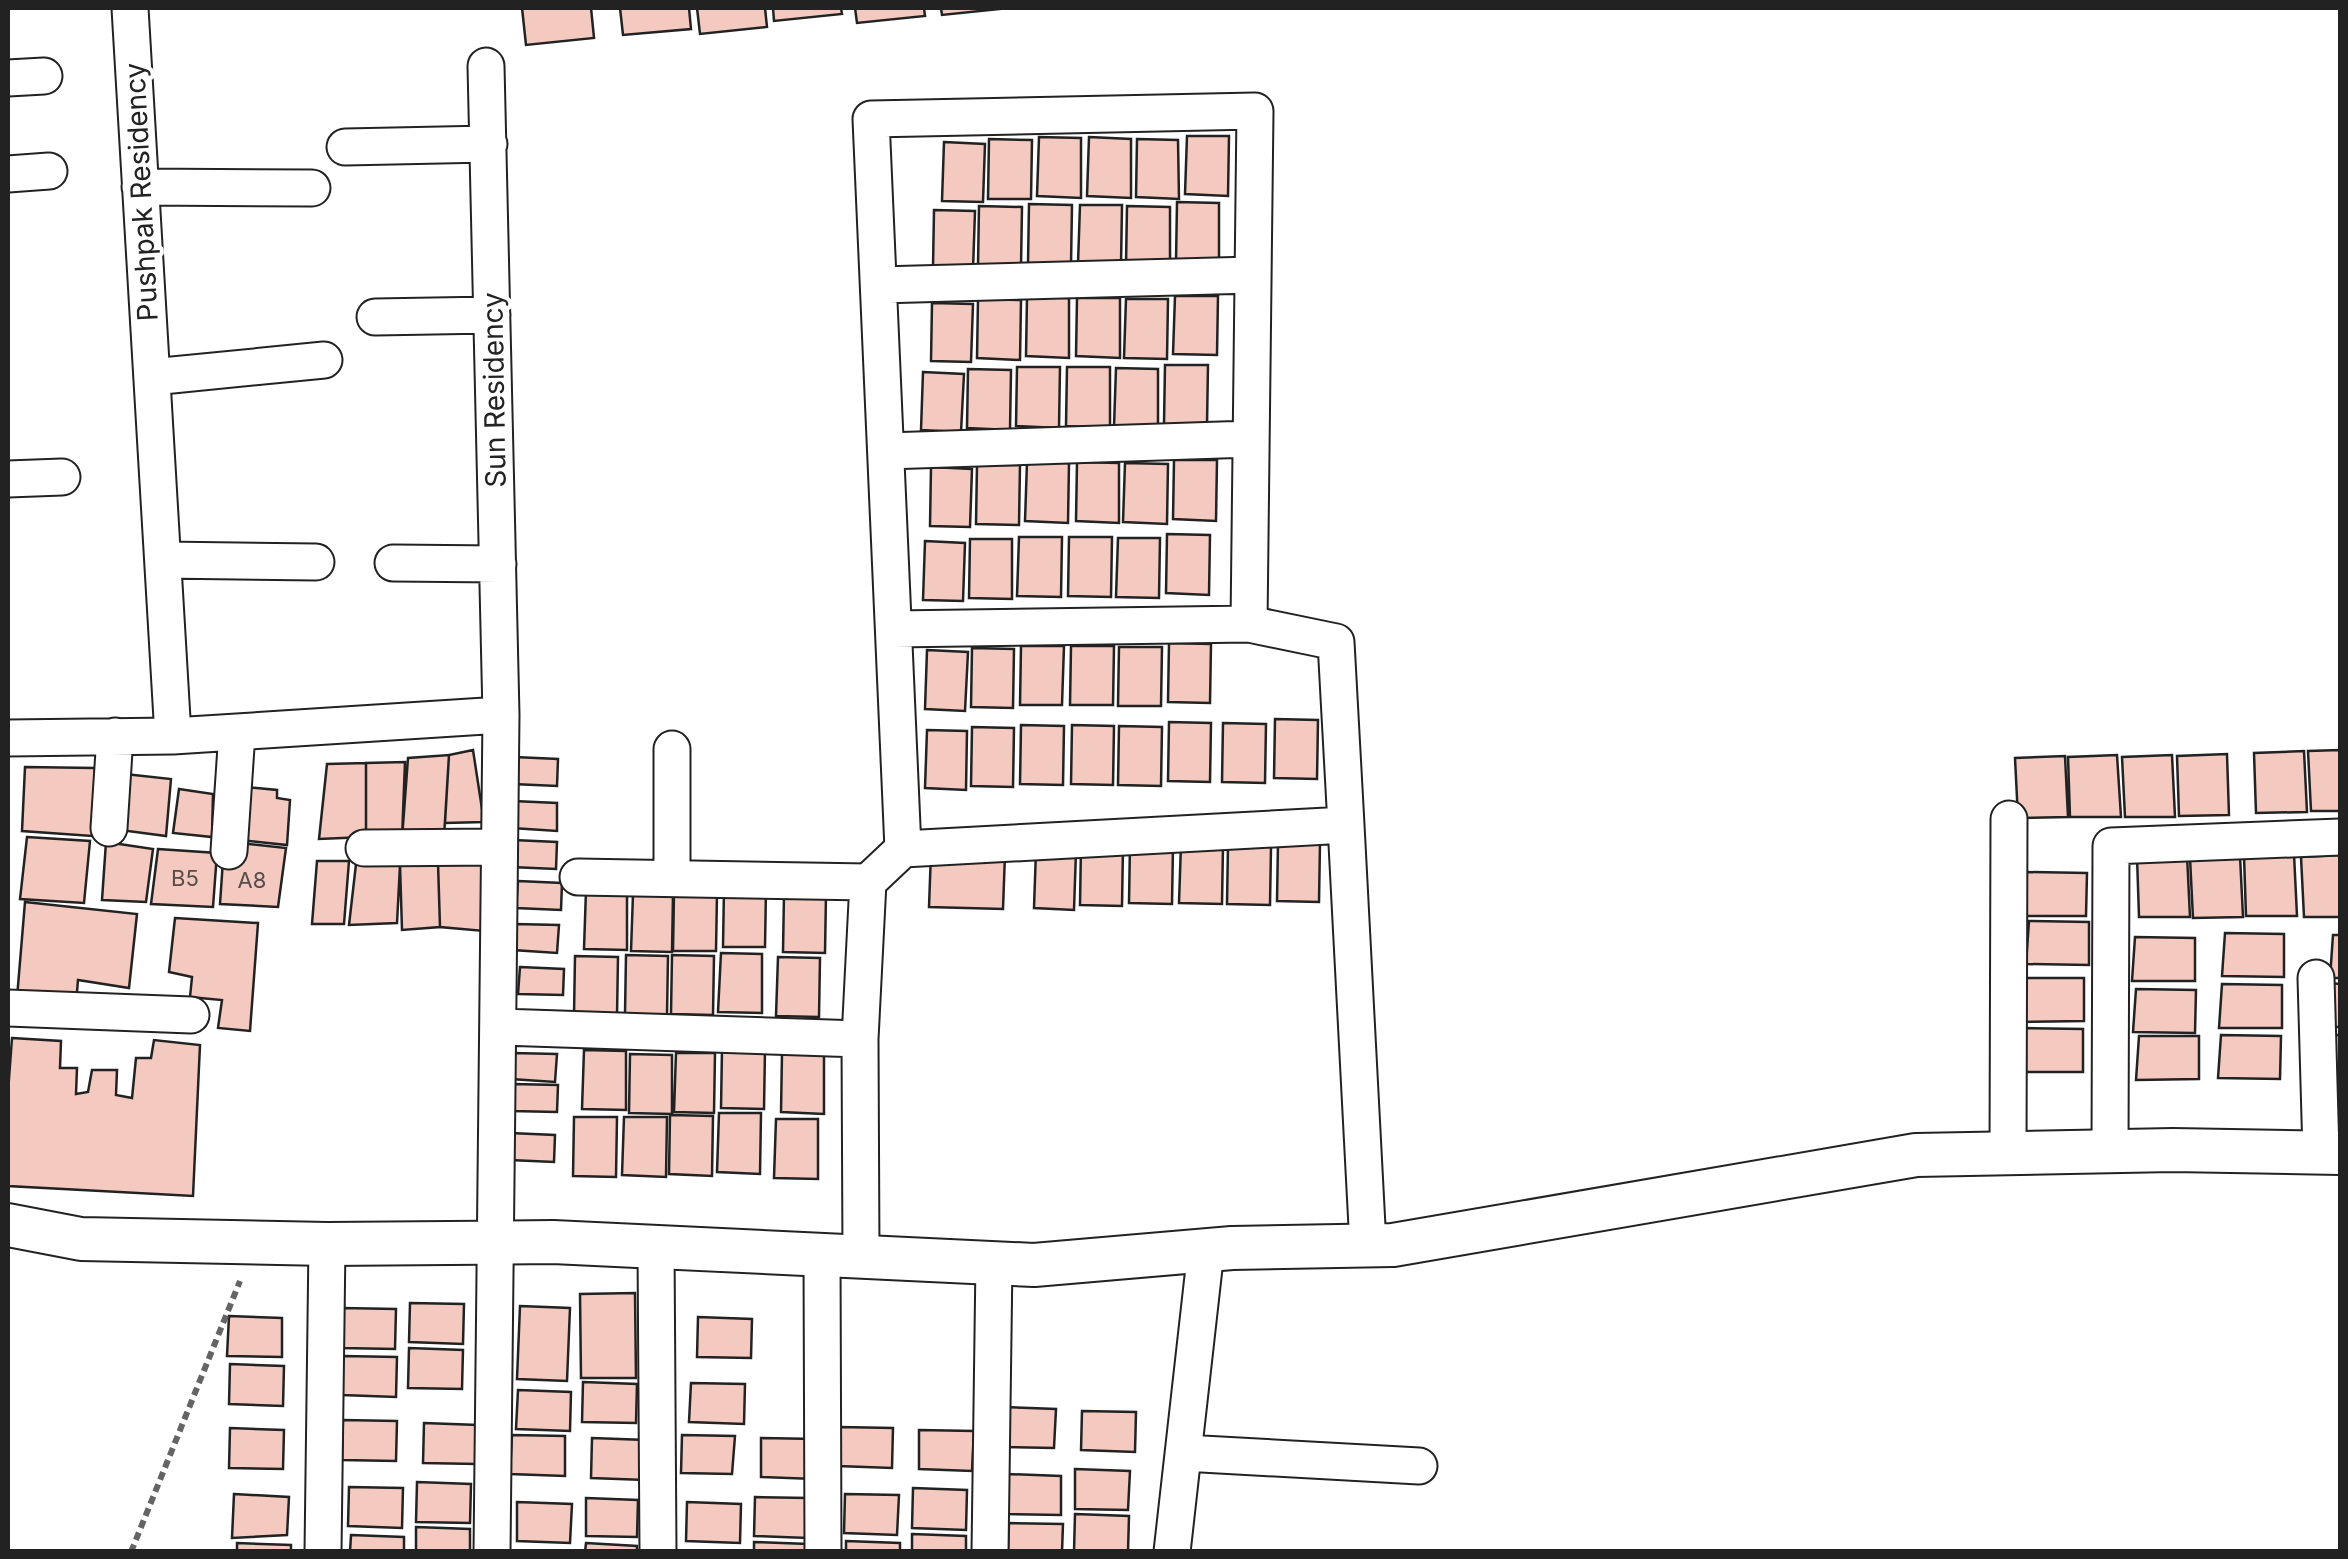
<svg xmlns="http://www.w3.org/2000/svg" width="2348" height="1559" font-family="Inter,sans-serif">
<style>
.building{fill:#f3c9c0;stroke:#222;stroke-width:2.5}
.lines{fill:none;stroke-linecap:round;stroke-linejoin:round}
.minor-casing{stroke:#222;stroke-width:39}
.tertiary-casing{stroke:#222;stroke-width:46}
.path{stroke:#646464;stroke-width:6;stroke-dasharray:8 5;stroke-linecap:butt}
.minor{stroke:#fff;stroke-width:35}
.tertiary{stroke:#fff;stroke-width:42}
.labels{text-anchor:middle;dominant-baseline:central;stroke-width:8;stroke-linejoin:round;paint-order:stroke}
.number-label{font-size:22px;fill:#564c4a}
.street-label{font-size:28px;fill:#222;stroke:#fff}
</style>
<rect width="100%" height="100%" fill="#fff"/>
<!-- building -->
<path class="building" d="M522,8H591L594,38L526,45Z
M620,8H689L691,29L623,35Z
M697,8H765L767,27L700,34Z
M773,8H841L842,14L774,21Z
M855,8H924L925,16L857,23Z
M941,8H1009L942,15Z
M1187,136H1229L1228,196L1185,194Z
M1039,137L1081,138V198L1037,196Z
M1089,137L1131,139V198L1087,196Z
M989,139L1032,140L1031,199H988Z
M1137,139L1178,140L1179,199L1136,197Z
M944,142L985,144L983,202L942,201Z
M1177,202L1219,203V263L1176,262Z
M1029,204L1072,205L1071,265L1028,264Z
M1080,205H1122L1121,265L1078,264Z
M979,206L1022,207L1021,267L978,266Z
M1127,206L1170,207V266L1126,265Z
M934,210L975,211L973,270L933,268Z
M1175,296H1218L1217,355L1173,354Z
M1027,297L1069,298V358L1026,356Z
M1077,298H1120V358L1076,356Z
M978,299L1021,300L1020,360L977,358Z
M1126,299H1168L1167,359L1124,358Z
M932,303L973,304L971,362L931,361Z
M1165,365H1208L1207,425L1164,424Z
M1017,367H1060L1059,428L1016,426Z
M1067,367H1110V428L1066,426Z
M1116,368L1158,369V429L1114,427Z
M968,369L1011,370L1010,430L967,428Z
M923,372L964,374L961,432L921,430Z
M1174,460H1217L1216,521L1173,519Z
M1027,462L1069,463L1068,523L1025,521Z
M1077,462L1119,463V523L1076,521Z
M1125,463L1168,464L1167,524L1123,522Z
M977,465H1020L1019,525L976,524Z
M931,467L972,469L970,527L930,526Z
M1167,534L1210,535L1209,595L1166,593Z
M1019,537H1062L1061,597L1017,596Z
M1069,537H1112L1111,597L1068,596Z
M1118,538H1160L1159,598L1116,597Z
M970,539H1012V599L969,598Z
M925,541L965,543L963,601L923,600Z
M1169,643L1211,644L1210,703L1168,702Z
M1021,646H1064L1062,705H1020Z
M1071,646H1114L1113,705H1070Z
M1119,647H1162L1161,706H1118Z
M972,648L1014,649L1013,708L971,707Z
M927,650L968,652L965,711L925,709Z
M1275,719L1318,720L1317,779L1274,778Z
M1169,722L1211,723L1210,782L1168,781Z
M1223,723L1266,724L1265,783L1222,782Z
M1021,725L1064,726L1063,785L1020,784Z
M1072,725L1114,726L1113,785L1071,784Z
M1119,726L1162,727L1161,786L1118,785Z
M972,727L1014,728L1013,787L971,786Z
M927,730L967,731L966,790L925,788Z
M473,750L484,822L445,823L449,755Z
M2340,750V811H2311L2308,751Z
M2304,751L2307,812L2256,813L2254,753Z
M2227,754L2229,815L2179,816L2177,756Z
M449,755L444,837L402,839L408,758Z
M2117,755L2121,817H2070L2068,757Z
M2172,755L2175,817H2125L2122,757Z
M2065,756L2068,817L2018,818L2015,758Z
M514,757L558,759L557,786L513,784Z
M405,762L402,839L366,837V763Z
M366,763V837L319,839L327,764Z
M25,767L95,768L92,836L22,831Z
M125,774L171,779L166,836L120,830Z
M234,786L277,790V798L290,800L287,845L231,839Z
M179,789L213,794L212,837L173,833Z
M513,801L557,803V831L512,828Z
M27,837L90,841L84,903L20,899Z
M513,840L557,842L556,869L511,867Z
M106,842L153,849L146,902L102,900Z
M230,842L286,848L278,907L220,904L223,860Z
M1278,842L1320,843L1319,902L1277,901Z
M1130,844L1173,845L1172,904L1129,903Z
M1181,844L1223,845L1222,904L1179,903Z
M1228,845L1271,847L1270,905L1227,904Z
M1081,846L1123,847L1122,906L1080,905Z
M158,849L217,853L213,907L151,904Z
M1036,850L1076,851L1074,910L1034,908Z
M931,852L1005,854L1003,909L929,907Z
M2294,854L2297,916H2246L2244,856Z
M2187,855L2190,917H2139L2137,857Z
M2340,855V917H2304L2301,857Z
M2240,856L2243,917L2193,918L2190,858Z
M317,861H349L344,924H312Z
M438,863L440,927L402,930L400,865Z
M438,863H483L484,931L440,927Z
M356,864L400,865L397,923L349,925Z
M2026,872L2087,873L2086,916H2023Z
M518,881L562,883L561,910L516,908Z
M724,888L766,889L765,947H723Z
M586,890L627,891V950L584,949Z
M674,892L717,893L716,951H673Z
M784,893L826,894L825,953L783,952Z
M633,894L673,895L672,952L631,951Z
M25,902L137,914L129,988L78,980L76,1004L17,998Z
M175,918L258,923L250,1031L218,1028L222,1000L190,997L192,977L169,972Z
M2029,921L2089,922V965L2026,964Z
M514,924L559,925L557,953L513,950Z
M2225,933L2284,934V977L2222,976Z
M2333,935H2340V978H2330Z
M2135,937L2195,938V981H2132Z
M721,953L762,954V1013L718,1012Z
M626,955L668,956L667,1015L625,1014Z
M672,955L714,956L713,1015L671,1014Z
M575,956L618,957L617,1016L574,1015Z
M778,957L820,958L819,1017L776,1016Z
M520,967L564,969L563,995L518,994Z
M2024,978H2084V1021L2021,1022Z
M2331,983L2340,984V1027H2328Z
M2222,984L2282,985V1028H2219Z
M2136,989L2196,990L2195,1033L2133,1032Z
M2023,1028L2083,1029V1072H2020Z
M2221,1035L2281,1036L2280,1079L2218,1078Z
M2332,1035H2340V1078H2329Z
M2139,1036H2199V1079L2136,1080Z
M12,1038L61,1041L60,1068H77L76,1094L88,1092L92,1070H117L116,1095L132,1098L136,1058H151L154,1040L200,1045L193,1196L8,1186V1092Z
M722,1049H765L764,1109L721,1108Z
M584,1050L626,1051V1110L582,1109Z
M512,1053L557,1054L555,1082L511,1079Z
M676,1053H715L714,1113L674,1112Z
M782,1053L824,1054V1114L781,1112Z
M630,1054L672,1055V1114L629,1113Z
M513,1084L558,1085L557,1112L512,1111Z
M719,1113H761L760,1174L717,1172Z
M670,1115L713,1116L712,1176L669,1174Z
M574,1117H617L616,1177L573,1176Z
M624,1117H667L666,1177L622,1175Z
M776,1119H818V1179L774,1178Z
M510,1133L555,1135L554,1162L510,1160Z
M635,1293L636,1378H581L580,1294Z
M410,1303L464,1304L463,1344L409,1342Z
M520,1306L570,1308L567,1381L517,1379Z
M342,1308L396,1309L395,1349L341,1348Z
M229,1316L282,1318V1357L227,1356Z
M698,1317L752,1319L751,1358L697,1357Z
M409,1348L463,1350L462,1389L408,1388Z
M343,1356L397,1357L396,1397L342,1395Z
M230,1364L284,1366L283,1406L229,1404Z
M583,1382L637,1384L636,1423L582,1422Z
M691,1383L745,1384L744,1424L689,1422Z
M518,1390L571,1392L570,1431L516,1429Z
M1002,1407L1056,1409L1054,1448L1001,1447Z
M1082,1411L1136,1412L1135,1452L1081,1450Z
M343,1420L397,1421L396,1461L342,1460Z
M424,1423L478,1425L477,1464L423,1463Z
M839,1427L893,1428L892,1468L838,1466Z
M230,1428L284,1430L283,1469L229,1468Z
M919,1430L974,1431L972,1471L919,1469Z
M512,1435L565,1436V1476L510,1474Z
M682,1435L735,1436L732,1474L681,1473Z
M592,1438L646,1440L645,1480L591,1478Z
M761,1438L816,1439L814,1479L761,1477Z
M1075,1469L1130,1471L1128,1510L1075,1509Z
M1007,1474L1061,1476V1515L1006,1514Z
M417,1482L471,1484L470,1523L416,1522Z
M349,1487L403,1488L402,1528L348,1526Z
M913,1488L967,1490L966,1530L912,1528Z
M234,1494L289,1497L287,1535L232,1538Z
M845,1494L899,1495L897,1535L844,1533Z
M755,1497L809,1498L808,1538L754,1536Z
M586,1498L638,1500L637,1537L586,1536Z
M517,1502L572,1504L570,1543L517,1541Z
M687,1502L741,1504L740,1543L686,1541Z
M1075,1514L1129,1516L1128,1552H1074Z
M1009,1523L1063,1524L1062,1552H1008Z
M416,1527L470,1529V1552H416Z
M912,1534L966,1536V1552H912Z
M351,1535L404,1537V1552H350Z
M846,1541L900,1543V1552H846Z
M754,1542L808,1544V1552H754Z
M237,1543L291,1545V1552H237Z
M586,1543L637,1546V1552H585Z"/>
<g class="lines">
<defs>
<path id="minor" d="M130,8L173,736
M486,66L501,715L492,1552
M8,78L44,76
M345,147L489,144
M8,174L49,171
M140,187L312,188
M879,285L1253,275
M375,317L492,315
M152,377L324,360
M886,451L1251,439
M8,479L62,477
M163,560L316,562
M393,563L498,564
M894,629L1249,624
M8,738L173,736L501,715
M1346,825L1368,1246
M109,828L115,736
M364,848L499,847
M229,851L237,732
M578,877L868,882
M672,878V749
M2316,978L2321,1153
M8,1008L191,1015
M498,1027L860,1039
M2110,1152L2111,846L2340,837
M2008,1153L2009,819
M656,1247L658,1552
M822,1254L823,1552
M861,1256L860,1039L868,882L903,849L871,119L1255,111L1249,624L1336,642L1346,825L903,849
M1184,1453L1419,1466
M323,1552L327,1244
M990,1552L994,1262
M1172,1552L1206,1250"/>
<path id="tertiary" d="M8,1225L81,1239L327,1244L553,1242L1034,1265L1232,1248L1393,1245L1916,1155L2173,1150L2340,1153"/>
</defs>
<!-- minor casing -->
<use href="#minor" class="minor-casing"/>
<!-- tertiary casing -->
<use href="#tertiary" class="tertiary-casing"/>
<!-- path -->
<path class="path" d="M131,1552L240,1281"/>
<!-- minor -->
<use href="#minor" class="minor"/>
<!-- tertiary -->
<use href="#tertiary" class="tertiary"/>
</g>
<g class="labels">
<!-- number labels -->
<g class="number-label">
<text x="185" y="878">B5</text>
<text x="252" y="880">A8</text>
</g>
<!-- street labels -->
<g class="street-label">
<text transform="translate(141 192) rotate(-93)">Pushpak Residency</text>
<text transform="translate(494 390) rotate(-91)">Sun Residency</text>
</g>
</g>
<!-- border -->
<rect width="2348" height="1559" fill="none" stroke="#222222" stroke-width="20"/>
</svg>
